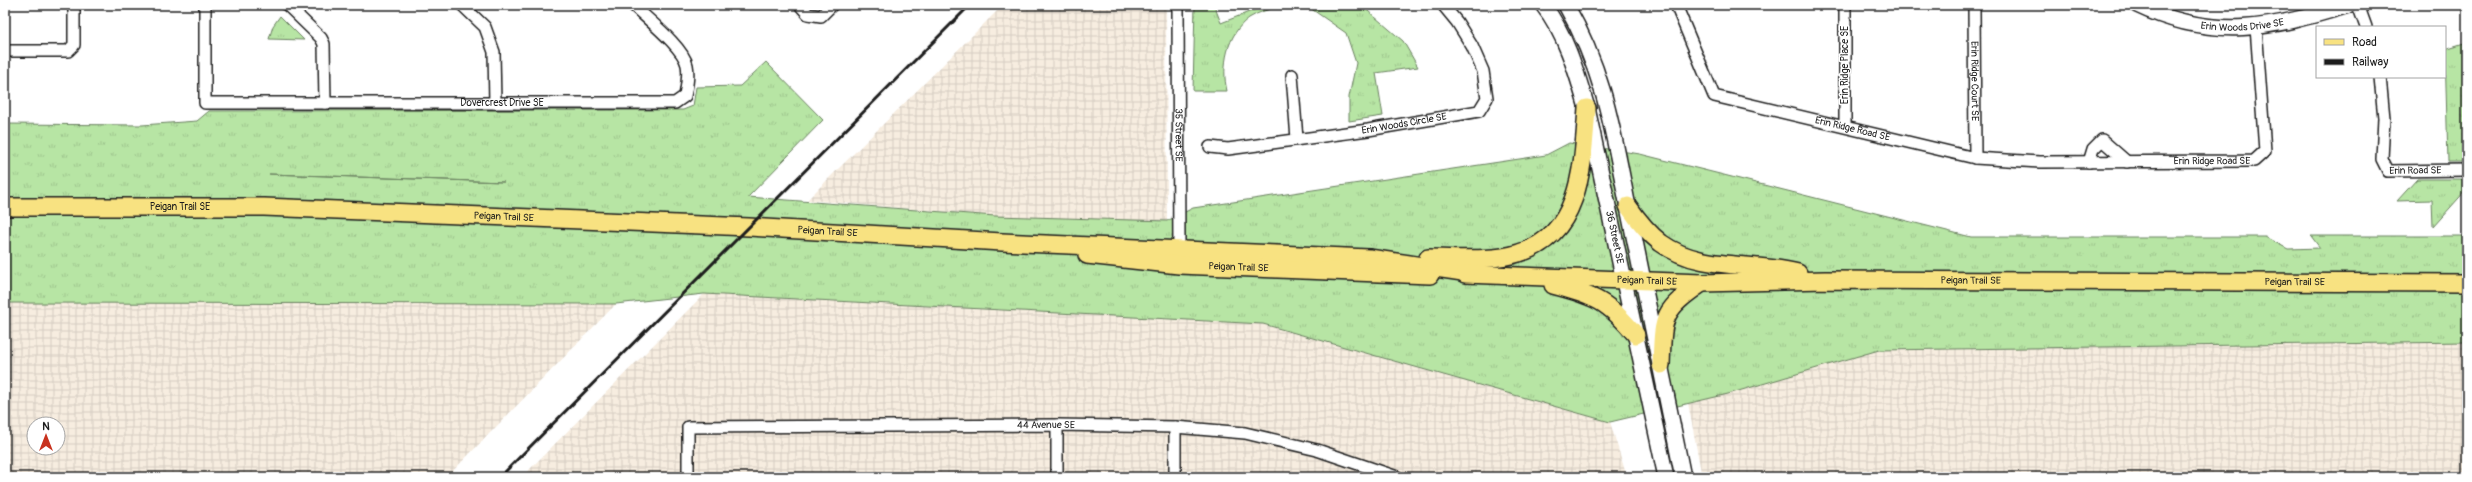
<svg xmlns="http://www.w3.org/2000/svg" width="2472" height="482" font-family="Pangolin,sans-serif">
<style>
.industrial{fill:url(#industrial-grid);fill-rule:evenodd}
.grass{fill:url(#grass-tufts);stroke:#6a8060;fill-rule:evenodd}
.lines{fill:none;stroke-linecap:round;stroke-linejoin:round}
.street-casing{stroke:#1c1c1c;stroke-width:14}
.secondary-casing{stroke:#1c1c1c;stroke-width:18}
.primary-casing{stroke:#1c1c1c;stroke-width:20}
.street{stroke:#fff;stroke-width:11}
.secondary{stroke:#fff;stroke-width:15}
.primary{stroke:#f8e281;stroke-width:17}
.rail{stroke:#1c1c1c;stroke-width:3}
.labels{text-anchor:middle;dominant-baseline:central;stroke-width:3;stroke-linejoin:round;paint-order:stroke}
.street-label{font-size:10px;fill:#1c1c1c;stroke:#fff}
</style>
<defs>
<pattern id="industrial-grid" width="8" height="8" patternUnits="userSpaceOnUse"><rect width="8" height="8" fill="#f7ede0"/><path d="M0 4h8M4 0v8" fill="none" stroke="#d3cbc0"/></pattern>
<pattern id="grass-tufts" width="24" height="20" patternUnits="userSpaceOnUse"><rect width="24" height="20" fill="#b7e5a4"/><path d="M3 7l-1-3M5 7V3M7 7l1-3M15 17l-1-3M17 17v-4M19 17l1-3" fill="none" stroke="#9dc48d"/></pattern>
</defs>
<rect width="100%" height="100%" fill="#fff"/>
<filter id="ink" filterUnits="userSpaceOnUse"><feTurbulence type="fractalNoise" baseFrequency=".025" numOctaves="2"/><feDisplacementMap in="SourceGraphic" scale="8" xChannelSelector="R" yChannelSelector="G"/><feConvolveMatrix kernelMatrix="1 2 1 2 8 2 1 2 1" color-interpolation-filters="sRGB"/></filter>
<g filter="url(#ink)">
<!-- industrial -->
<path class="industrial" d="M1003,5H1166L1167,221L995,216L807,200Z
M704,294L1263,324L1610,422L1627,477H522Z
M5,303L616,304L447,477H5ZM34,424H58V448H34Z
M2467,342V477H1702L1688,403L1879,350Z"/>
<!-- grass -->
<path class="grass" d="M1195,5H1214L1221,23L1267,5H1281C1271,9 1258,12 1249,18C1227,34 1221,66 1227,91H1193Z
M1299,5H1361L1403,41L1418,67L1376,73L1383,116L1349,121V97L1356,63L1346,33L1310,8Z
M280,16L304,40L269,39L273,26Z
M2467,42V162H2448L2445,49Z
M766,62L823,120L748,197L995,216L1167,221L1193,208L1546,155L1569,143L1640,154L1971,237H2265L2288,249L2320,248L2311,236H2467V342L1879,350L1728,394L1610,422L1263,324L704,294L616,304L5,303V124L142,125L197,121L209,111L683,110L693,106L696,87L740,86ZM269,174L504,182H503Z
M2417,179H2467V189L2433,227L2432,200L2397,201Z"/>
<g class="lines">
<defs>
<g id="street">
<path id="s1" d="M205,5V103H675L685,96C687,85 689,75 687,65C683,47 647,19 633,5"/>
<path d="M287,5L321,38L324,44L325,103"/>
<path d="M462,5L485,27L494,52L495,103"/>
<path d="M800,5L808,14L821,16L832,5"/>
<path id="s2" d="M1178,5L1179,256"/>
<path id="s3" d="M1676,5L1714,96L1975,158L2040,162L2254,161L2265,151L2256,27"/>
<path id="s4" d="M1974,5L1975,158"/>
<path d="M2358,5L2366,27"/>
<path d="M5,51H68L74,45V5"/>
<path d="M1292,75L1297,139"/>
<path id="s5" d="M2380,77L2384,118L2382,159L2388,171L2467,170"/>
<path d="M1845,125V5"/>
<path id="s6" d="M1210,147L1228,149L1368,130L1479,111L1487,98L1483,71L1472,46L1457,22L1443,5"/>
<path d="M2089,162L2093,149L2102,140L2127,162"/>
<path d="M1057,425V477"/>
<path d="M1175,427V477"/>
<path id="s7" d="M688,477V427L1057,425L1175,427L1245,433L1317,450L1397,477"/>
</g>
<g id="secondary">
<path id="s8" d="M1543,5C1566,34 1577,74 1587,108L1666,477"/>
<path d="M1566,5C1605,73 1613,132 1628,207C1646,297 1665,387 1683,477"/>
<path id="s9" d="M2137,5C2214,42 2272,28 2349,5"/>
</g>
<g id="primary">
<path d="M1628,206C1637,219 1648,233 1661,243C1701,272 1752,261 1798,273"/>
<path id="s10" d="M5,207H264L749,227L1002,242L1369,258L1476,274"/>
<path id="s11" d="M1087,255L1179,265L1430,275"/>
<path d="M1428,258C1457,258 1490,262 1519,253C1582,235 1583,162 1587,108"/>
<path id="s12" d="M1465,274L1702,283L1825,280L2467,283"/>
<path d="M1553,285C1595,296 1608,301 1636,335"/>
<path d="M1661,365C1663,317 1661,311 1702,283"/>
</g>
</defs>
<!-- street casing -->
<use href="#street" class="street-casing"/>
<!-- secondary casing -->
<use href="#secondary" class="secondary-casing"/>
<!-- primary casing -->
<use href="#primary" class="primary-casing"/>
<!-- street -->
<use href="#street" class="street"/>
<!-- secondary -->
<use href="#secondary" class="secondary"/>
<!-- primary -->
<use href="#primary" class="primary"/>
<!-- rail -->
<path class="rail" d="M500,477L970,5"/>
</g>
</g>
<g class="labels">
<!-- street labels -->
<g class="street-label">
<text stroke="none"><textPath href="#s9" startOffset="109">Erin Woods Drive SE</textPath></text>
<text transform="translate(1845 65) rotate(-90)">Erin Ridge Place SE</text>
<text stroke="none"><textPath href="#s4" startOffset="76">Erin Ridge Court SE</textPath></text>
<text stroke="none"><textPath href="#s1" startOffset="395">Dovercrest Drive SE</textPath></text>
<text stroke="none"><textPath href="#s6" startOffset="196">Erin Woods Circle SE</textPath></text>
<text stroke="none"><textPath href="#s3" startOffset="241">Erin Ridge Road SE</textPath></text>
<text stroke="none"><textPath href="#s2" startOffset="130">35 Street SE</textPath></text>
<text stroke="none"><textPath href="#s3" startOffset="604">Erin Ridge Road SE</textPath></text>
<text stroke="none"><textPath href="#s5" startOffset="123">Erin Road SE</textPath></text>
<text stroke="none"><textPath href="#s10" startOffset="175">Peigan Trail SE</textPath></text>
<text stroke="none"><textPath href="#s10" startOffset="499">Peigan Trail SE</textPath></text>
<text stroke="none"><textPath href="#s10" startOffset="823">Peigan Trail SE</textPath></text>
<text stroke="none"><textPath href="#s8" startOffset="245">36 Street SE</textPath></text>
<text stroke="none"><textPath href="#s11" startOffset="152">Peigan Trail SE</textPath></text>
<text stroke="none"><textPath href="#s12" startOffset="182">Peigan Trail SE</textPath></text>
<text stroke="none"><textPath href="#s12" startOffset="506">Peigan Trail SE</textPath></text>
<text stroke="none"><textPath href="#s12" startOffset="830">Peigan Trail SE</textPath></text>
<text stroke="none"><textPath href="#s7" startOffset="408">44 Avenue SE</textPath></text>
</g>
</g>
<!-- margin -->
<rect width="2472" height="482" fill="none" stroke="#fff" stroke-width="20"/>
<rect x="10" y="10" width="2452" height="462" fill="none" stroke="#1c1c1c" stroke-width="1.5" filter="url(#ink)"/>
<!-- legend -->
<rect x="2316" y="26" width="130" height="52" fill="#ffffff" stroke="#a4a4a4"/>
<rect x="2324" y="39" width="20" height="6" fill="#f8e281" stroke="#a4a4a4"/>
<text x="2352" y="46" font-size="12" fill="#1c1c1c">Road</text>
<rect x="2324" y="59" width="20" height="6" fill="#1c1c1c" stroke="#a4a4a4"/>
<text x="2352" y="66" font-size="12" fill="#1c1c1c">Railway</text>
<!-- north arrow -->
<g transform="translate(46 436)"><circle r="19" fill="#ffffff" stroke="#a4a4a4"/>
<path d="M0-3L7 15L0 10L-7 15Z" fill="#c8321e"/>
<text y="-6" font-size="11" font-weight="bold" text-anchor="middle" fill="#1c1c1c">N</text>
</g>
</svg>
